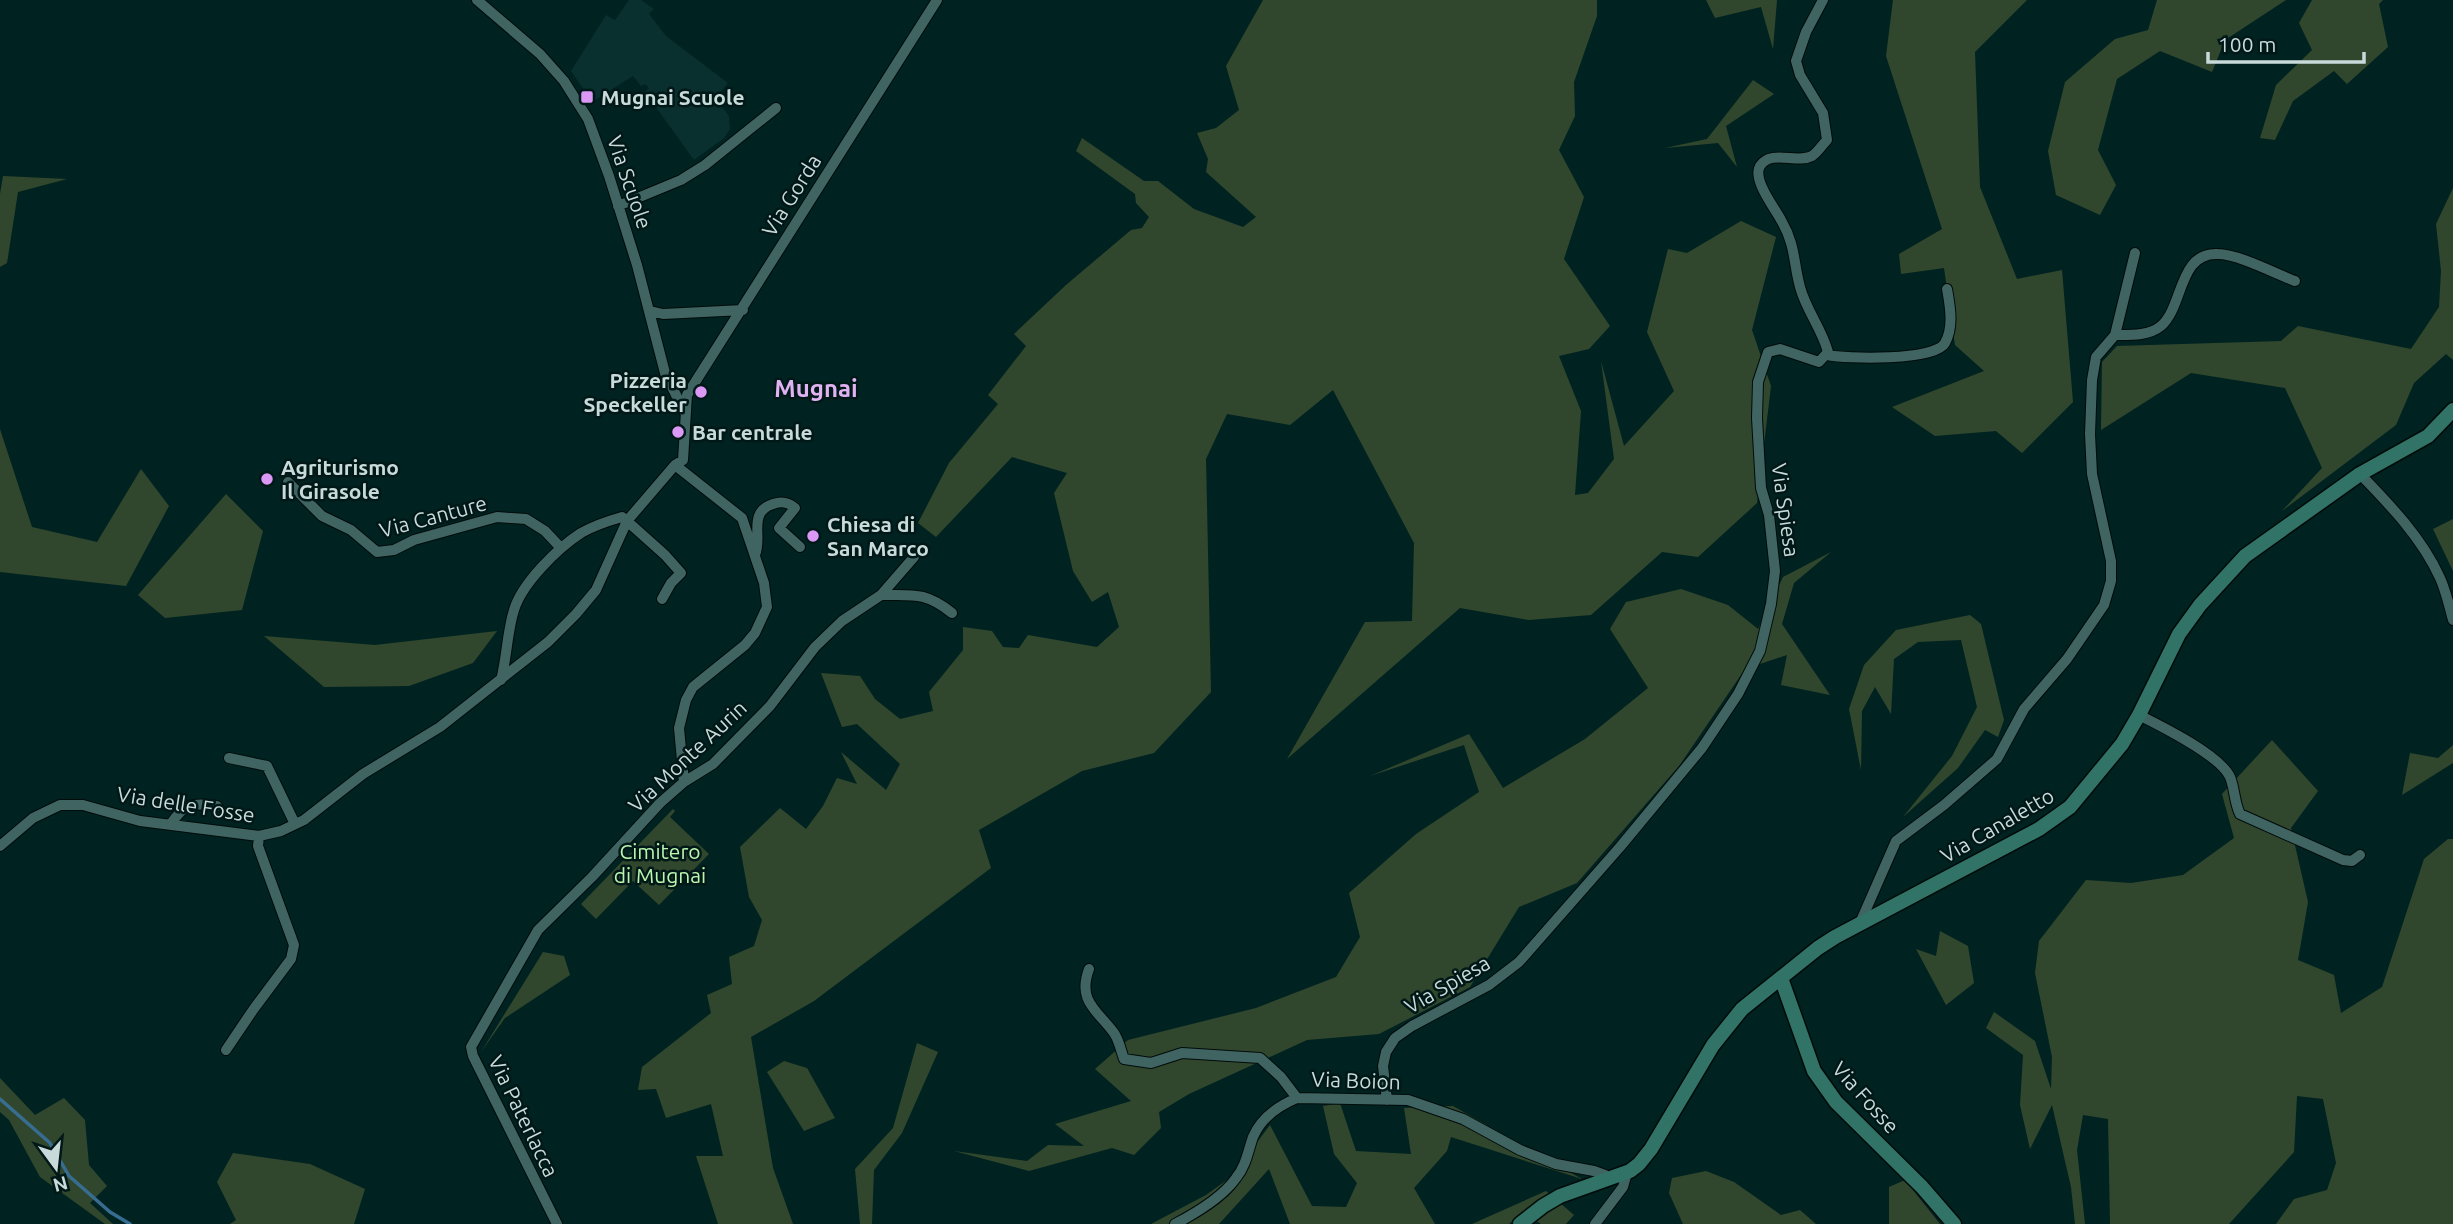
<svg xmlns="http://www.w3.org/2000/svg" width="2453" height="1224" font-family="Ubuntu,sans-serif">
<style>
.built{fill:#092f2e}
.green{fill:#31472d}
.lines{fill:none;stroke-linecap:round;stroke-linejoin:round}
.stream{stroke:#386d92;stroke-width:3.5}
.street-casing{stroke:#000b0a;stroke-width:12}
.secondary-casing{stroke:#000b0a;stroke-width:17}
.street{stroke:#3f6462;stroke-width:10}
.secondary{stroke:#317467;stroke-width:14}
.poi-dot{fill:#db99f5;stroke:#001817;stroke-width:2.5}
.labels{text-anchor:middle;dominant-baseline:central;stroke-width:5;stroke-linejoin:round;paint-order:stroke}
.poi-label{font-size:21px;font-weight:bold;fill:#c8dbda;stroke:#001817;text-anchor:start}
.street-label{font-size:21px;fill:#c8dbda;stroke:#001817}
.park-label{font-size:21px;fill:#baf6b0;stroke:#001817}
.quarter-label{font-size:24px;font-weight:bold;fill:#e0b2f2;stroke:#001817}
</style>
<rect width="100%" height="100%" fill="#002321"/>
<!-- built -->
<path class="built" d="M629,0H641L654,9L649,14L666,36L728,83L709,106L717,105L722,107L729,116L730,129L724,138L694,160L645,92L649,88L645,84L641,86L633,76L592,102L571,71L606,15L615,20Z"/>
<!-- green -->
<path class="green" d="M1263,0H1597V16L1574,82L1575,116L1559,150L1584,197L1564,259L1610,326L1589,349L1559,356L1581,411L1575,495L1588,493L1614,459L1601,361L1624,446L1674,391L1647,332L1668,249L1687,253L1741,221L1776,237L1752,330L1771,386L1757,503L1698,557L1662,552L1591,615L1529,620L1460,608L1287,759L1365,622L1412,621L1414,543L1333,390L1290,425L1227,414L1206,459L1211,692L1154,753L1082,771L979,830L991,868L814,1001L751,1037L773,1168L793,1224H718L696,1156H723L711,1104L666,1118L656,1089L638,1090L642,1067L711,1013L707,995L732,984L729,957L754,946L762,920L749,897L740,847L780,808L806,829L823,806L837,778L857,784L841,752L886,790L900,764L857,724L842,727L821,673L860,676L875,699L900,719L933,711L929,692L963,650V627L992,631L1003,647L1019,648L1028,635L1097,647L1119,627L1108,592L1092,602L1073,571L1054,493L1067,473L1012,457L936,537L918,523L949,463L998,404L988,395L1026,346L1014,334L1066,285L1131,230L1142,228L1149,217L1136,203L1135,194L1076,151L1082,138L1144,181H1158L1194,209L1243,227L1256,217L1206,172L1208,159L1197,133L1216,128L1239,110L1226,66Z
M1706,0H1777L1773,49L1761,7L1715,18Z
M1893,0H2027L1975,52L1980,187L2017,279L2062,270L2073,402L2022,453L1996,431L1935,436L1892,407L1984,371L1955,345L1944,268L1901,274L1899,254L1942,229L1886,56Z
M2157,0H2286L2225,40L2212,72L2160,51L2117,79L2098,150L2116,185L2100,215L2056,195L2048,151L2065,82L2115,39L2148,30Z
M2312,0H2383L2379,4L2388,47L2347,84L2334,71L2293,101L2275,140L2260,138L2276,85L2312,50L2299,23Z
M1753,80L1774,94L1726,126L1737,167L1718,143L1665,148L1707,139Z
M3,176L67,179L18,192L7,263L0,267V194Z
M2453,188V360L2446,354L2414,383L2396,425L2282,511L2322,468L2285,388L2191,373L2101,430L2102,362L2117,346L2281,341L2298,326L2411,349L2439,307L2441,271L2436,224Z
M0,429L32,527L97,542L141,469L169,506L126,586L0,572Z
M226,494L263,531L242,610L165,618L138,595Z
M2453,519V571L2433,529Z
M1831,552L1794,583L1782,624L1830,695L1781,685L1787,655L1745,669L1679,766L1577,883L1519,907L1470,987L1379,1034L1307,1040L1189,1094L1159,1112L1161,1128L1134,1155L1112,1148L1029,1171L954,1151L1027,1161L1048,1145L1084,1146L1055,1124L1131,1101L1095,1069L1128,1040L1256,1008L1336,977L1360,937L1349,893L1416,834L1479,792L1464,745L1370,776L1469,734L1503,788L1585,739L1648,688L1610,629L1626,602L1681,589L1728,605L1758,629L1783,577Z
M1970,615L1981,624L2004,720L1998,737L1985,730L1958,768L1903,817L1952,756L1977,707L1961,640L1918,642L1894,659L1891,714L1875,687L1862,711L1861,770L1849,709L1864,665L1896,630Z
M497,631L473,663L409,686L324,687L264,636L375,645Z
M2272,740L2318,791L2291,828L2308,902L2298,960L2334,975L2341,1013L2382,987L2424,859L2448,839H2453V1224H2276L2294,1199L2327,1190L2336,1163L2323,1099L2297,1096L2294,1152L2229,1224H2110L2108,1119L2083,1115L2077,1150L2085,1224H2075L2071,1187L2052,1105L2030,1149L2020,1105L2023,1055L1986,1028L1994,1012L2035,1041L2051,1089L2052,1057L2035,973L2039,941L2086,880L2131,883L2183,875L2234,838L2222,794Z
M2453,745V763L2402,795L2410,753L2438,758Z
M673,809L675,811L670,817L709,854L659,905L633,881L596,919L581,904Z
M1940,931L1968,946L1974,983L1946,1005L1916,949L1936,956Z
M543,952L564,956L570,975L505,1018L481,1052Z
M917,1043L938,1052L902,1133L874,1170L872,1224H860L855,1169L893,1128Z
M784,1061L807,1068L835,1118L804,1131L767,1072Z
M0,1078L35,1115L64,1098L85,1120L89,1165L107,1186L90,1203L113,1224H105L40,1177L9,1120L0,1112Z
M1340,1103L1356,1151L1411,1154L1404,1108L1453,1106L1582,1179L1451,1137L1447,1151L1414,1188L1435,1224H1290L1269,1169L1219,1224H1151L1206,1195L1231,1177L1270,1125L1312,1206L1346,1207L1357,1183L1334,1154L1323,1106Z
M233,1153L310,1164L365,1189L354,1224H230L236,1220L217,1182Z
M1706,1171L1734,1182L1781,1215L1800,1210L1816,1224H1683L1669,1193L1672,1178Z
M1905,1180L1940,1224H1889V1187Z
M1546,1191L1574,1215L1566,1224H1541L1522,1212L1509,1224H1472Z"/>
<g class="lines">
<!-- stream -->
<path class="stream" d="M0,1099L50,1143L69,1176L110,1212L130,1224"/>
<defs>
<path id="street" d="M477,0L540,54L564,81L588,119L609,176L637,265L665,373L685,413
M618,206L681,180L705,165L776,108
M650,311L663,314L743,310
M2115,335L2135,253
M1827,355C1846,359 1935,361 1945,343C1954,327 1950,306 1947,289
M675,465L742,518L764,583L767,607L755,633L745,645L693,687L686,700L679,728L684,782
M2360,474C2390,505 2422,538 2440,578C2446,591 2449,606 2453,620
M288,482L322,516L351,530L377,552L394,550L414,540L497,517L526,519L545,531L561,548
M755,555C763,538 747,512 773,504C782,501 788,502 795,508L779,528L800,547
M881,595C914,595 926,592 952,613
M501,680C507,657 507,632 514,610C522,583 558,548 581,533C593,526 608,521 622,517L627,521L665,555L681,573L671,583L662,599
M2139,715C2161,726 2220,755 2230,777C2235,789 2234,802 2240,814L2343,860L2352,861L2360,855
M229,758L267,766L295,824
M170,825C184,804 192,802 217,806
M0,846L33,818L60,805H83L140,821L259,836L281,831L304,820L363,774L440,727L548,642L576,614L596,590L627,521L675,465L683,460L687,395L937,0
M1860,923L1896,841L1944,805L1997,759L2024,709L2067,659L2104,605L2111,581V561L2092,474L2090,434L2092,380L2096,357L2115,335C2130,335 2149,336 2161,326C2184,306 2178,252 2218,254C2238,254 2276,274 2295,281
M1089,969C1077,1001 1097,1010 1114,1033C1119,1040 1121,1051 1124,1059L1151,1063L1182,1053L1260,1058L1281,1077L1297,1098
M226,1050L253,1010L291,959L294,945L258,846L259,836
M1387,1100L1383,1066L1386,1052L1395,1038L1412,1026L1489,985L1519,962L1620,847L1702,748L1738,694L1760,651L1771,604L1775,571L1769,515L1761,488L1757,418L1758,382L1768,352L1780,349L1819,362L1828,352C1822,329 1806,310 1800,287C1793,261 1796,246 1781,220C1775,208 1752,180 1760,166C1771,149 1797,164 1812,156C1818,152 1822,145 1827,140L1823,113L1800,75L1796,61L1806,32L1823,0
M557,1224L473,1056L471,1047L538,930L592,877L660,803L684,782L713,764L770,706L815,647L842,621L881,595L914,557
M1175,1224C1196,1213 1222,1198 1236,1178C1246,1166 1248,1151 1253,1137C1261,1118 1278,1106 1297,1098L1408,1100L1463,1119L1520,1150L1556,1164L1594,1171L1605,1175L1609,1179
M1595,1224L1623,1187L1627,1173"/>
<path id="secondary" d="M1781,978L1814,1071L1836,1102L1922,1187L1954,1224
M1520,1224L1543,1206L1560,1196L1630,1171L1639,1164L1651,1149L1713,1045L1742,1009L1818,948L1835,937L2039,829L2070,807L2122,744L2139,715L2179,634L2200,605L2245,556L2360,474L2428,436L2453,410"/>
</defs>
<!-- street casing -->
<use href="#street" class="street-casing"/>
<!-- secondary casing -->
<use href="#secondary" class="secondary-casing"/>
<!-- street -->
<use href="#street" class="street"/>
<!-- secondary -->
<use href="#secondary" class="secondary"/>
</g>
<!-- markers -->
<g class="poi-dot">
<rect x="580" y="90" width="14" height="14" rx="3.5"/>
<circle cx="701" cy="392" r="7"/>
<circle cx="678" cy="432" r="7"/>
<circle cx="267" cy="479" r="7"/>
<circle cx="813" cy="536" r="7"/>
</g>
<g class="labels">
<!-- poi labels -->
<g class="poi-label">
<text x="601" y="97">Mugnai Scuole</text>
<text x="687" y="380" text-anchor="end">Pizzeria<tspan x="687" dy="24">Speckeller</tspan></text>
<text x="692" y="432">Bar centrale</text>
<text x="281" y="467">Agriturismo<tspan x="281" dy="24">Il Girasole</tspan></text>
<text x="827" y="524">Chiesa di<tspan x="827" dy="24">San Marco</tspan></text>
</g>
<!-- street labels -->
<g class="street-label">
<text transform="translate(630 182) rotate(71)">Via Scuole</text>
<text transform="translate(791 195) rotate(-58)">Via Gorda</text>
<text transform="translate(1786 510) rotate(82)">Via Spiesa</text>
<text transform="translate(433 516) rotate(-15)">Via Canture</text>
<text transform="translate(687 756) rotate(-43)">Via Monte Aurin</text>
<text transform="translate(186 804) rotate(9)">Via delle Fosse</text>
<text transform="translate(1997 825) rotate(-30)">Via Canaletto</text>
<text transform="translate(1447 984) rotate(-30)">Via Spiesa</text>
<text transform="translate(1356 1080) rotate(2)">Via Boion</text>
<text transform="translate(1866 1097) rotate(48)">Via Fosse</text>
<text transform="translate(524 1116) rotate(64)">Via Paterlacca</text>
</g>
<!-- park labels -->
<g class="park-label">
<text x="660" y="851">Cimitero<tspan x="660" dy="24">di Mugnai</tspan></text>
</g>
<!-- quarter labels -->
<g class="quarter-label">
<text x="816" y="388">Mugnai</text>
</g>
</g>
<!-- north arrow -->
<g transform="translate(56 1168) rotate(165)" stroke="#001817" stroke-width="5" paint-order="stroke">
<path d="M0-5L12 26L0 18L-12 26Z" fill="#c8dbda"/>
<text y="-10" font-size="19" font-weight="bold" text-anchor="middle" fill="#c8dbda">N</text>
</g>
<!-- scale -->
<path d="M2208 52v10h156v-10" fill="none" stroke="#c8dbda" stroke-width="3.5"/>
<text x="2218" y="52" font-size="21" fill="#c8dbda" stroke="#001817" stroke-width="5" paint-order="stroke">100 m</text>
</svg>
